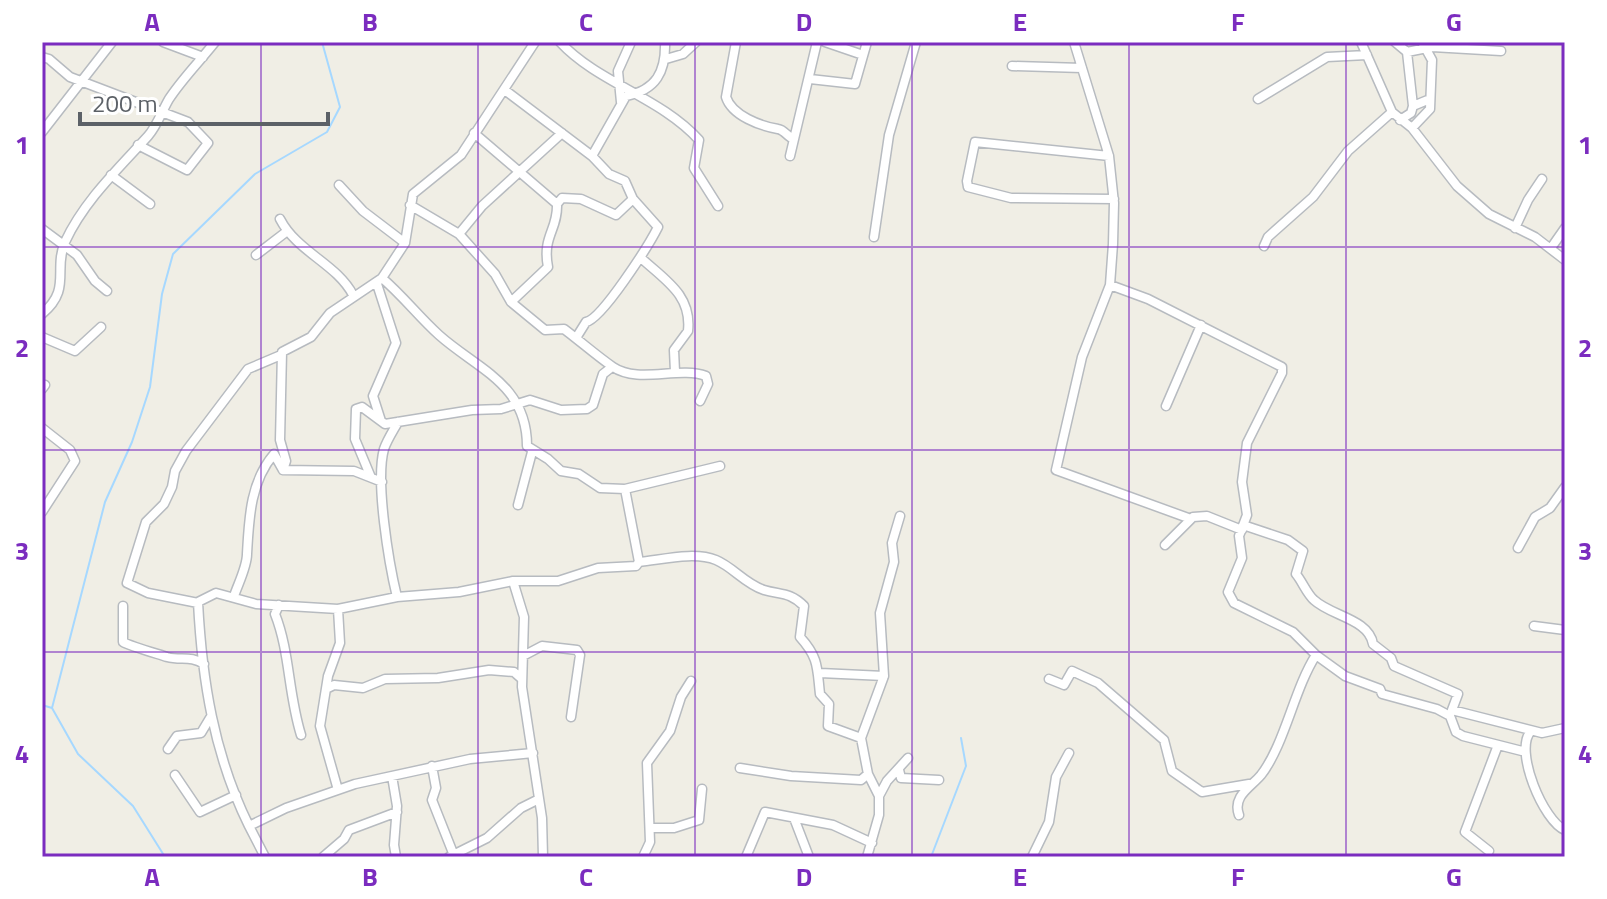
<svg xmlns="http://www.w3.org/2000/svg" width="1607" height="899" font-family="'Titillium Web',sans-serif">
<style>
.lines{fill:none;stroke-linecap:round;stroke-linejoin:round}
.stream{stroke:#a6d8ff;stroke-width:2}
.minor-casing{stroke:#b7bbc0;stroke-width:11}
.minor{stroke:#fff;stroke-width:8}
.grid{fill:none;stroke:#7b2cbf;stroke-width:2;stroke-opacity:0.55}
.neatline{fill:none;stroke:#7b2cbf;stroke-width:3}
.grid-label{font-size:26px;text-anchor:middle;font-weight:bold;fill:#7b2cbf}
</style>
<rect width="100%" height="100%" fill="#f0eee5"/>
<g class="lines">
<!-- stream -->
<path class="stream" d="M42,705L52,708L78,754L133,806L165,857
M52,708L105,502L132,442L150,387L162,294L173,254L255,174L327,132L340,107L322,42
M931,857L966,766L961,738"/>
<defs>
<path id="minor" d="M163,42L203,57
M560,42C598,83 660,97 699,140L694,168L718,206
M736,42L726,97C732,116 761,126 778,129C785,130 787,137 794,139
M825,42L863,55
M1074,42L1109,156L1114,203L1113,244L1110,285L1082,357L1056,470L1191,519
M1361,42L1392,112L1412,128L1457,186L1489,214L1535,237L1565,260
M1395,42L1407,52L1413,106
M1407,52L1432,47L1501,51
M42,57L49,59L70,77L188,122L208,143L187,170L138,145
M666,59L683,54L696,42
M1012,66L1082,68
M810,79L855,84L867,42
M506,91L592,156L609,174L625,181L633,199L658,227C649,245 602,319 586,322L576,338
M1258,99L1327,57L1367,55
M621,102L618,71L631,42
M1400,120L1411,113L1413,106L1430,99
M1412,128L1430,109L1432,60L1422,42
M42,132L112,42
M474,133L557,204C558,230 542,236 548,267L511,302
M592,156L626,96C656,90 666,72 665,42
M790,156L817,42
M1109,156L975,142L967,181L968,187L1011,198L1114,199
M111,175L150,204
M339,185L363,211L405,243
M557,204L562,198L581,199L616,215L633,199
M410,205L459,234L495,274L511,302L545,330L564,329C580,341 597,356 613,367C638,384 679,366 706,376L708,384L700,401
M280,219C297,252 337,264 353,295
M1515,228L1528,200L1542,179
M42,229L77,255L95,281L107,291
M459,234L482,206L562,133
M874,237L889,135L916,42
M1264,246L1268,237L1313,197L1348,151L1392,112
M1551,248L1565,228
M256,255L286,232
M641,258C665,280 692,295 688,331L674,350L675,372
M382,278C403,296 419,317 439,335C477,369 527,384 527,446L548,459L561,471L579,474L600,488L625,489L720,466
M377,284L396,343L373,396L381,421
M1110,285L1148,299L1282,367V373L1247,443L1242,482L1247,515L1239,536L1242,558L1228,592L1234,603L1293,632L1316,655C1294,689 1285,744 1261,775C1251,787 1232,796 1239,815
M42,314C72,289 53,270 65,242C84,201 118,169 148,136C157,126 162,111 169,99C182,79 200,61 215,42
M42,337L75,351L101,327
M42,389L45,385
M1166,406L1201,325
M42,428L70,450L75,461L42,512
M370,475L355,439L356,409L362,407L385,424L472,410L501,409L530,400L561,410L587,409L593,405L603,374L612,367
M382,482L354,471L283,470L286,461L280,440L282,352L311,337L330,313L382,278L405,243L413,194L461,155L535,42
M625,489L639,562
M518,505L532,452
M1243,525L1288,540L1303,551L1296,574C1302,581 1307,594 1314,600C1331,616 1369,619 1373,644L1391,658L1394,666L1458,694L1452,710L1542,733L1565,728
M1165,545L1193,517L1207,516L1242,530
M1518,548L1535,517L1550,508L1565,487
M513,581L524,617L522,687L542,818L543,857
M234,596C238,584 247,567 247,554C249,519 250,482 274,454L283,470
M397,597L459,592L513,581H558L598,568L636,566L639,562C661,560 694,551 716,560C733,567 745,584 764,590C781,595 790,592 804,606L800,637C819,658 817,668 820,694L829,704L828,726L861,738
M198,603L148,593L127,583L146,522L164,504L172,487L175,471L186,451L248,369L281,355
M279,605L275,614C290,652 288,693 301,735
M123,606V642C130,646 158,654 167,657C181,661 190,655 204,664
M1534,626L1565,630
M1316,655L1345,676L1380,689L1382,694L1437,709L1450,716L1456,732L1463,736L1522,751
M523,656L542,646L577,650L580,655L571,717
M820,673L884,676
M1049,679L1064,685L1072,671L1098,683L1164,740L1172,771L1202,792L1249,784
M328,688L334,685L363,688L385,679L438,678L489,670L514,672L522,679
M1531,731C1513,750 1544,822 1565,830
M168,749L177,736L201,733L210,718
M432,766L436,788L432,800L453,853
M740,768L791,776L861,780L868,774
M899,770L901,778L939,780
M175,775L200,812L236,795
M392,776L397,806L394,845L396,857
M338,790L320,726L328,676L340,643L338,609L397,597C389,564 375,481 384,449C387,440 393,431 398,422
M879,796L868,774L861,738L884,676L880,613L894,562L892,543L900,516
M794,818L809,857
M249,826C214,755 202,680 198,602L216,593L256,604L338,609
M650,828H674L699,820L702,789
M1489,851L1465,832L1498,745
M265,857L249,826L286,808L355,784L470,759L533,753
M323,857L344,839L349,830L397,812
M449,857L487,838L521,808L539,799
M643,857L650,842L647,763L670,731L681,697L691,681
M746,857L765,812L833,825L872,843
M867,857L879,815V796L887,781L908,758
M1032,857L1049,822L1056,777L1069,753"/>
</defs>
<!-- minor casing -->
<use href="#minor" class="minor-casing"/>
<!-- minor -->
<use href="#minor" class="minor"/>
</g>
<!-- grid -->
<path class="grid" d="M261,42V857M478,42V857M695,42V857M912,42V857M1129,42V857M1346,42V857M42,247H1565M42,450H1565M42,652H1565"/>
<!-- border -->
<rect width="1607" height="899" fill="none" stroke="#ffffff" stroke-width="88"/>
<!-- scale -->
<path d="M80 112v12h248v-12" fill="none" stroke="#5c6167" stroke-width="4"/>
<text x="92" y="112" font-size="24" fill="#5c6167" stroke="#ffffff" stroke-width="6" paint-order="stroke">200 m</text>
<rect x="44" y="44" width="1519" height="811" class="neatline"/>
<g class="grid-label">
<text x="152" y="31">A</text>
<text x="370" y="31">B</text>
<text x="586" y="31">C</text>
<text x="804" y="31">D</text>
<text x="1020" y="31">E</text>
<text x="1238" y="31">F</text>
<text x="1454" y="31">G</text>
<text x="22" y="154">1</text>
<text x="1585" y="154">1</text>
<text x="22" y="357">2</text>
<text x="1585" y="357">2</text>
<text x="22" y="560">3</text>
<text x="1585" y="560">3</text>
<text x="22" y="763">4</text>
<text x="1585" y="763">4</text>
<text x="152" y="886">A</text>
<text x="370" y="886">B</text>
<text x="586" y="886">C</text>
<text x="804" y="886">D</text>
<text x="1020" y="886">E</text>
<text x="1238" y="886">F</text>
<text x="1454" y="886">G</text>
</g>
</svg>
